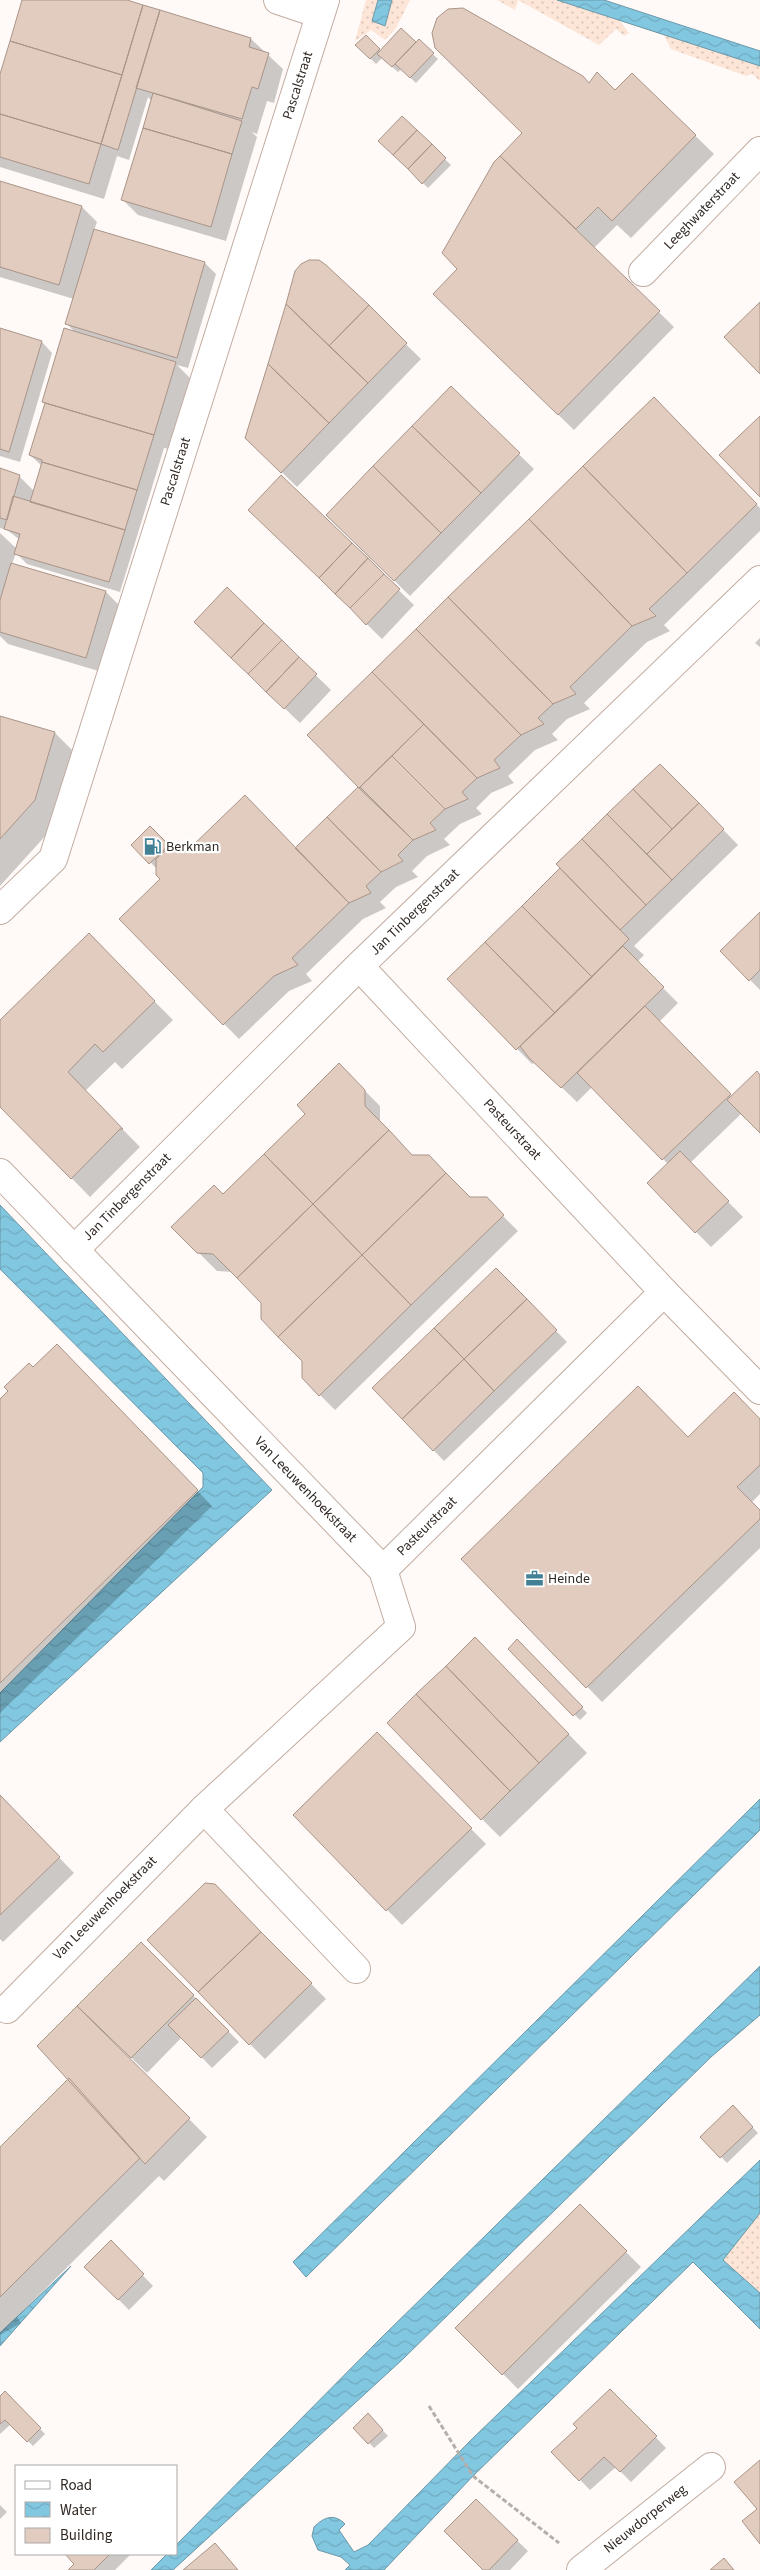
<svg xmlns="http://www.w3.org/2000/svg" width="760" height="2570" font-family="'Source Sans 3',sans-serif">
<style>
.grass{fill:url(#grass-dots)}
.water{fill:url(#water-waves);stroke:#6a97a7}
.shadow{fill:#0003}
.building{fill:#e2ccbf;stroke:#a99488}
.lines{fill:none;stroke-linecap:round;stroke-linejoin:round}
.minor-casing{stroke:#c2aca0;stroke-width:30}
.path{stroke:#b5afab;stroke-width:3;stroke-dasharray:5 2.5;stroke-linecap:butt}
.minor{stroke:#fff;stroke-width:28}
.labels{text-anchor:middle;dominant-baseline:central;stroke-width:4.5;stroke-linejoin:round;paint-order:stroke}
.street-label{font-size:14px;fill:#312823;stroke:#fff}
.poi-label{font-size:14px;fill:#312823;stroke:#fff;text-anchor:start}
</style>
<defs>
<pattern id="grass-dots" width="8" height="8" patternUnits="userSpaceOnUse" patternTransform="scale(1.25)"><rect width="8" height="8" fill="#fde5d7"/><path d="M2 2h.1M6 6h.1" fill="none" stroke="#d9c4b8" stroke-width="1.8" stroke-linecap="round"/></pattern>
<pattern id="water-waves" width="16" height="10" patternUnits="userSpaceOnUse" patternTransform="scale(1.25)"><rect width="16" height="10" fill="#82c7e0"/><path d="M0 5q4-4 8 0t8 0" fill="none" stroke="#71abc0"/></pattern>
</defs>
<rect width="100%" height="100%" fill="#fffaf8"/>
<!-- grass -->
<path class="grass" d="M366,0H378L372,21L385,26L392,0H410L396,28L385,40L371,30L355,41Z
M497,0H557L620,21L629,33L624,36L616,29L599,45L518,0L515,10Z
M664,35L760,66V81L752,74L746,76L671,49Z
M760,2213V2293L723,2260Z"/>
<!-- water -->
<path class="water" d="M378,0H392L385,26L372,21Z
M557,0H604L760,51V66Z
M0,1205L272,1490L0,1742V1693L203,1487V1473L0,1269Z
M760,1799V1830L306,2277L293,2262Z
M760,1966V2015L711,2057L403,2359L173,2570H151L167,2554H176V2545L382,2337Z
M760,2160V2213L723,2260L760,2293V2329L693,2262L473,2476L384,2570H345L350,2565L341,2557L318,2550L312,2536L314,2527C324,2517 334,2513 345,2524L339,2530L354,2552L368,2545L470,2441Z
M71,2266L0,2346V2333Z"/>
<!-- shadow -->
<path class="shadow" d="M24,0H123L251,39L283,69L274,103L267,101L257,134L252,132L257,137L226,241L138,215L122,199L152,101L148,97L129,160L117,156L104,199L0,167V79Z
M436,22L589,85L615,92L632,74L714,154L631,238L617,225L594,248L674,327L574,430L449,309L459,269L495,163L523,133L440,52L433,39Z
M401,30L416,44L419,41L438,59L416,83L401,69L398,72L382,58L376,64L357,45L366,36L381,52Z
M402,118L451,165L428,188L380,141Z
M0,183L82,207L97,222L94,230L205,263L216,274L188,368L177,365L190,378L169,449L164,448L120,592L27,564L16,553L12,564L106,592L121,607L102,672L8,644L0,636V533L17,549L20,540L7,530L0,528V470L19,476L34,491L42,466L30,455L46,404L43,401L76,333L67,324L74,299L0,277Z
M326,266L421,359L297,487L247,438Z
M0,330L42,342L52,353L20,462L0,456Z
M451,388L534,469L410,596L343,530Z
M669,413L760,508V531L664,625L670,631L647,642L584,703L590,709L567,719L552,734L558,740L535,750L508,776L514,783L491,793L476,808L482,814L460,824L444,839L450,845L427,856L412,871L418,877L396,887L380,902L386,908L363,919L306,974L312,981L289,991L239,1039L120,919L162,879L158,866L156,868L133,845L150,828L173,850L186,854L296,849L360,788L309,735Z
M281,476L414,605L382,639L265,525Z
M227,589L331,690L300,723L210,637Z
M760,638V647L755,643Z
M0,717L55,733L77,755L57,823L0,886Z
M660,765L738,845L634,946L644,955L637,962L678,1003L659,1022L732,1097L760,1076V1131L742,1113L690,1163L743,1217L711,1247L648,1183L668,1164L592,1087L577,1102L535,1062L532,1064L449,979L562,868L558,864Z
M760,914V990L722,951Z
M88,935L173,1020L122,1069L115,1062L85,1091L140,1147L90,1197L0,1105V1021Z
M339,1065L380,1106V1122L413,1156L470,1199H486L518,1231L335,1410L303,1378V1360L262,1302L233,1272L217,1271L173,1227L223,1195L307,1114Z
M496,1270L567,1342L444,1461L374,1388Z
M72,1361L212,1506L0,1713V1401L33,1368Z
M760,1420V1494L751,1503L760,1512V1548L602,1702L463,1559L688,1439Z
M517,1641L587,1713L580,1720L509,1649Z
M493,1657L587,1753L500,1837L482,1819Z
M377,1734L486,1844L402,1925L295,1815Z
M0,1796L74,1873L3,1942L0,1939Z
M215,1886L326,1999L265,2059L250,2044Z
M141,1943L239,2042L212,2068L182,2037L147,2073L104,2031L102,2032L207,2137L164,2181L159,2176L17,2317L21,2323L0,2335V2149L71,2078L39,2046Z
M733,2107L758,2133L727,2163L702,2137Z
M580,2206L641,2267L518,2389L457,2328Z
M111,2242L153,2286L129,2310L86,2267Z
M610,2390L666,2448L631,2482L616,2467L590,2490L553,2452L578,2428Z
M5,2393L45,2434L33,2446L11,2424L0,2434V2397Z
M368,2415L388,2436L374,2448L355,2428Z
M476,2501L528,2551L510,2570H485Z
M0,2505L7,2512L0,2519Z
M67,2554H131L115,2570H70L76,2564Z"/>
<!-- building -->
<path class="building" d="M22,0H127L143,5L122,75L10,41Z
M143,5L160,10L118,150L101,144Z
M463,8L583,76L589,83L597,72L615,90L632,73L696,135L612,221L598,207L576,229L500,156L522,133L435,48L432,33L437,18L448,9Z
M160,10L251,38L249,47L269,53L258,89L252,87L242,119L136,88Z
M401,28L416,42L392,67L377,54Z
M366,35L380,49L370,59L355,45Z
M419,39L434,53L410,78L395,64Z
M10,41L122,75L101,144L0,114V74Z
M153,93L242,121L232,154L143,128Z
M0,114L101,144L89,184L0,157Z
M402,116L417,130L393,155L378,141Z
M143,128L232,154L211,227L121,200Z
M417,130L432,144L408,169L393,155Z
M432,144L446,158L422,184L408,169Z
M500,156L660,311L558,415L433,294L457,269L442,253L494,162Z
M0,181L82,206L59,285L0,267Z
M94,229L205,262L177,358L65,324Z
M309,260H319L326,265L369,305L329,346L286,304L295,271L301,264Z
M760,302V374L724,337Z
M286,304L368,383L329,423L268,364Z
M369,305L407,343L368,383L329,346Z
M0,328L42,341L9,452L0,449Z
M64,328L176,362L154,435L42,402Z
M268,364L329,423L281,473L245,438Z
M451,386L520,453L481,493L412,426Z
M654,397L757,504L687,573L583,466Z
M45,403L154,435L137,490L42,462V460L29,455Z
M760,416V497L719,455Z
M412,426L481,493L441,533L373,466Z
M42,462L137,490L125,530L30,502Z
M373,466L441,533L394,581L326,515Z
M583,466L687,573L649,609L656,616L632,626L529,519Z
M0,468L20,475L7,520L0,518Z
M281,475L352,543L319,578L248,510Z
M13,496L125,530L109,582L14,554L20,534L4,529Z
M529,519L632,626L570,687L576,694L553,704L448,597Z
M352,543L368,558L335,594L319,578Z
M368,558L384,574L350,608L335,594Z
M11,563L106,591L86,658L0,632V600Z
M384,574L400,589L366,625L350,608Z
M227,587L264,623L231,658L194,622Z
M448,597L553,704L538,718L544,724L521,735L416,629Z
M264,623L282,640L248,674L231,658Z
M416,629L521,735L494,760L500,768L477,778L372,672Z
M282,640L299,657L266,692L248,674Z
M299,657L317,674L284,709L266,692Z
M372,672L424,724L359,788L307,735Z
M0,716L55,732L35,800L0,839Z
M424,724L477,778L462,792L468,799L445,809L392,756Z
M392,756L445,809L430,823L436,830L413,840L360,787Z
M660,764L699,803L672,829L633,789Z
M358,787L413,840L398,855L403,861L381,872L327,817Z
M633,789L672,829L647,854L607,814Z
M245,795L349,903L292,958L298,965L274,976L223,1025L119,919L160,879L156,875V859L167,849H182L186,852Z
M699,803L724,829L672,880L647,854Z
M607,814L672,880L646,905L582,839Z
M327,817L381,872L366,886L371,893L349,903L295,848Z
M150,826L169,845L149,864L131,845Z
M582,839L646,905L620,930L556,864Z
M560,868L629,939L592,977L522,906Z
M522,906L592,977L555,1013L485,942Z
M760,912V970L749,981L720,951Z
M89,933L155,1001L103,1052L95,1044L68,1072L123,1129H120L71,1179L0,1107V1020Z
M485,942L555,1013L516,1050L447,979Z
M623,946L664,987L561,1088L529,1058L520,1046Z
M645,1006L731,1094L662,1160L577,1073Z
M339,1063L365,1090V1106L389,1130L313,1204L264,1154L305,1114L297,1105Z
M757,1071L760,1075V1133L727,1100Z
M389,1130L412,1155H429L446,1173L362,1255L313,1204Z
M680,1151L729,1201L695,1233L647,1183Z
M264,1154L313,1204L237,1278L213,1254L197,1253L171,1227L214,1185L223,1194Z
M446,1173L470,1197H487L504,1215L411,1305L362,1255Z
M313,1204L362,1255L278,1337L261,1319V1303L237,1278Z
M362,1255L411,1305L319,1396L302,1378V1361L278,1337Z
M496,1268L527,1299L464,1359L434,1328Z
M527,1299L557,1330L494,1391L464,1359Z
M434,1328L464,1359L402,1419L372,1388Z
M57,1344L198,1490L0,1683V1399L8,1391L4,1387L29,1363L33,1367Z
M464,1359L494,1391L433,1451L402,1419Z
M638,1386L688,1437L734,1392L760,1419V1465L737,1487L760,1510V1519L586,1688L461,1559Z
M475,1637L569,1734L539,1763L446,1666Z
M517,1639L583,1707L573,1716L508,1649Z
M446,1666L539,1763L510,1791L416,1694Z
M416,1694L510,1791L481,1820L387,1723Z
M377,1732L472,1828L386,1911L293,1815Z
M0,1795L60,1857L0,1915Z
M205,1883L215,1884L261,1932L198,1992L147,1940Z
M261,1932L312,1983L249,2045L198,1992Z
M141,1942L194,1995L131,2058L77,2006Z
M196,1998L229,2031L201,2058L168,2025Z
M77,2006L190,2118L145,2164L37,2046Z
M69,2078L140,2158L0,2297V2147Z
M733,2105L753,2127L720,2158L700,2137Z
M580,2204L627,2251L502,2375L455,2328Z
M111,2240L144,2274L118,2300L84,2267Z
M610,2389L657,2436L620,2472L604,2457L579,2481L551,2452L577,2428L573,2424Z
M5,2391L41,2428L27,2442L5,2420L0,2424V2396Z
M368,2413L383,2430L368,2444L353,2428Z
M760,2460V2544L742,2521L757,2509L734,2482Z
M476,2499L518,2540L489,2570H483L444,2531Z
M215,2543L238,2570H183Z
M65,2554H110L94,2570H68L74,2564Z
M724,2558L734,2570H710Z"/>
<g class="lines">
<defs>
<g id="minor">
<path d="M278,0L320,14"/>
<path id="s1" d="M643,272L760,151"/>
<path id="s2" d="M0,910L53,859L325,0"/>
<path id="s3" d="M359,966L664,1292L760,1390"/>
<path id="s4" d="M0,1173L383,1570L401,1627L204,1809L7,2009"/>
<path id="s5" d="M74,1250L359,966L760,580"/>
<path id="s6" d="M383,1570L664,1292"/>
<path d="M204,1809L356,1969"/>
<path id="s7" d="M581,2570L711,2467"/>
</g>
</defs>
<!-- minor casing -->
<use href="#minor" class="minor-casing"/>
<!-- path -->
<path class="path" d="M429,2406L473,2476L559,2543"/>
<!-- minor -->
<use href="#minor" class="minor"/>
</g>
<!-- icons -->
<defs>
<symbol id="fuel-bare" viewBox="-9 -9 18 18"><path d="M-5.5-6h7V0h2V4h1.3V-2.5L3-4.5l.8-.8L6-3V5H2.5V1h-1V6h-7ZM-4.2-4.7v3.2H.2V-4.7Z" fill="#418095" stroke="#fff" stroke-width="2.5" paint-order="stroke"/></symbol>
<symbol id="office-bare" viewBox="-9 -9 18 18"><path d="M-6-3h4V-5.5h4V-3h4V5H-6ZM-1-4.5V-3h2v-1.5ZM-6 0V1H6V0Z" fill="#418095" stroke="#fff" stroke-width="2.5" paint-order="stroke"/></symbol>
</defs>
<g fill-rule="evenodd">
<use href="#fuel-bare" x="140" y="834" width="25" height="25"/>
<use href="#office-bare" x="522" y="1566" width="25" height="25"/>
</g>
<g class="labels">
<!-- street labels -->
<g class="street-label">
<text stroke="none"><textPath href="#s2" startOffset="885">Pascalstraat</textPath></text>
<text stroke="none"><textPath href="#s1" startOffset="85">Leeghwaterstraat</textPath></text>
<text stroke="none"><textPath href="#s2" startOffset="480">Pascalstraat</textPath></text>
<text stroke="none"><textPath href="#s5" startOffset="480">Jan Tinbergenstraat</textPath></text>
<text stroke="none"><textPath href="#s3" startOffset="224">Pasteurstraat</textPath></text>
<text stroke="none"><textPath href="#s5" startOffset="75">Jan Tinbergenstraat</textPath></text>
<text stroke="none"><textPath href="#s4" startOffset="440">Van Leeuwenhoekstraat</textPath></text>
<text stroke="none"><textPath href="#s6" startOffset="62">Pasteurstraat</textPath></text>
<text transform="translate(105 1908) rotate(-45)">Van Leeuwenhoekstraat</text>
<text stroke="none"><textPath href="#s7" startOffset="82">Nieuwdorperweg</textPath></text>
</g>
<!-- poi labels -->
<g class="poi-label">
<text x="166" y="847">Berkman</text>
<text x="548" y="1579">Heinde</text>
</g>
</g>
<!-- legend -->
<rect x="15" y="2465" width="162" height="90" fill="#ffffff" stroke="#ada9a7"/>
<rect x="25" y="2481" width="25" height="8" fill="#ffffff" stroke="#ada9a7"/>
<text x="60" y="2490" font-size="15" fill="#312823">Road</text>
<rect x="25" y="2502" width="25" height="15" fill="url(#water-waves)" stroke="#ada9a7"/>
<text x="60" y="2515" font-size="15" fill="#312823">Water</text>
<rect x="25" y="2528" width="25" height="15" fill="#e2ccbf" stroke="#ada9a7"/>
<text x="60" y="2540" font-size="15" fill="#312823">Building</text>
</svg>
